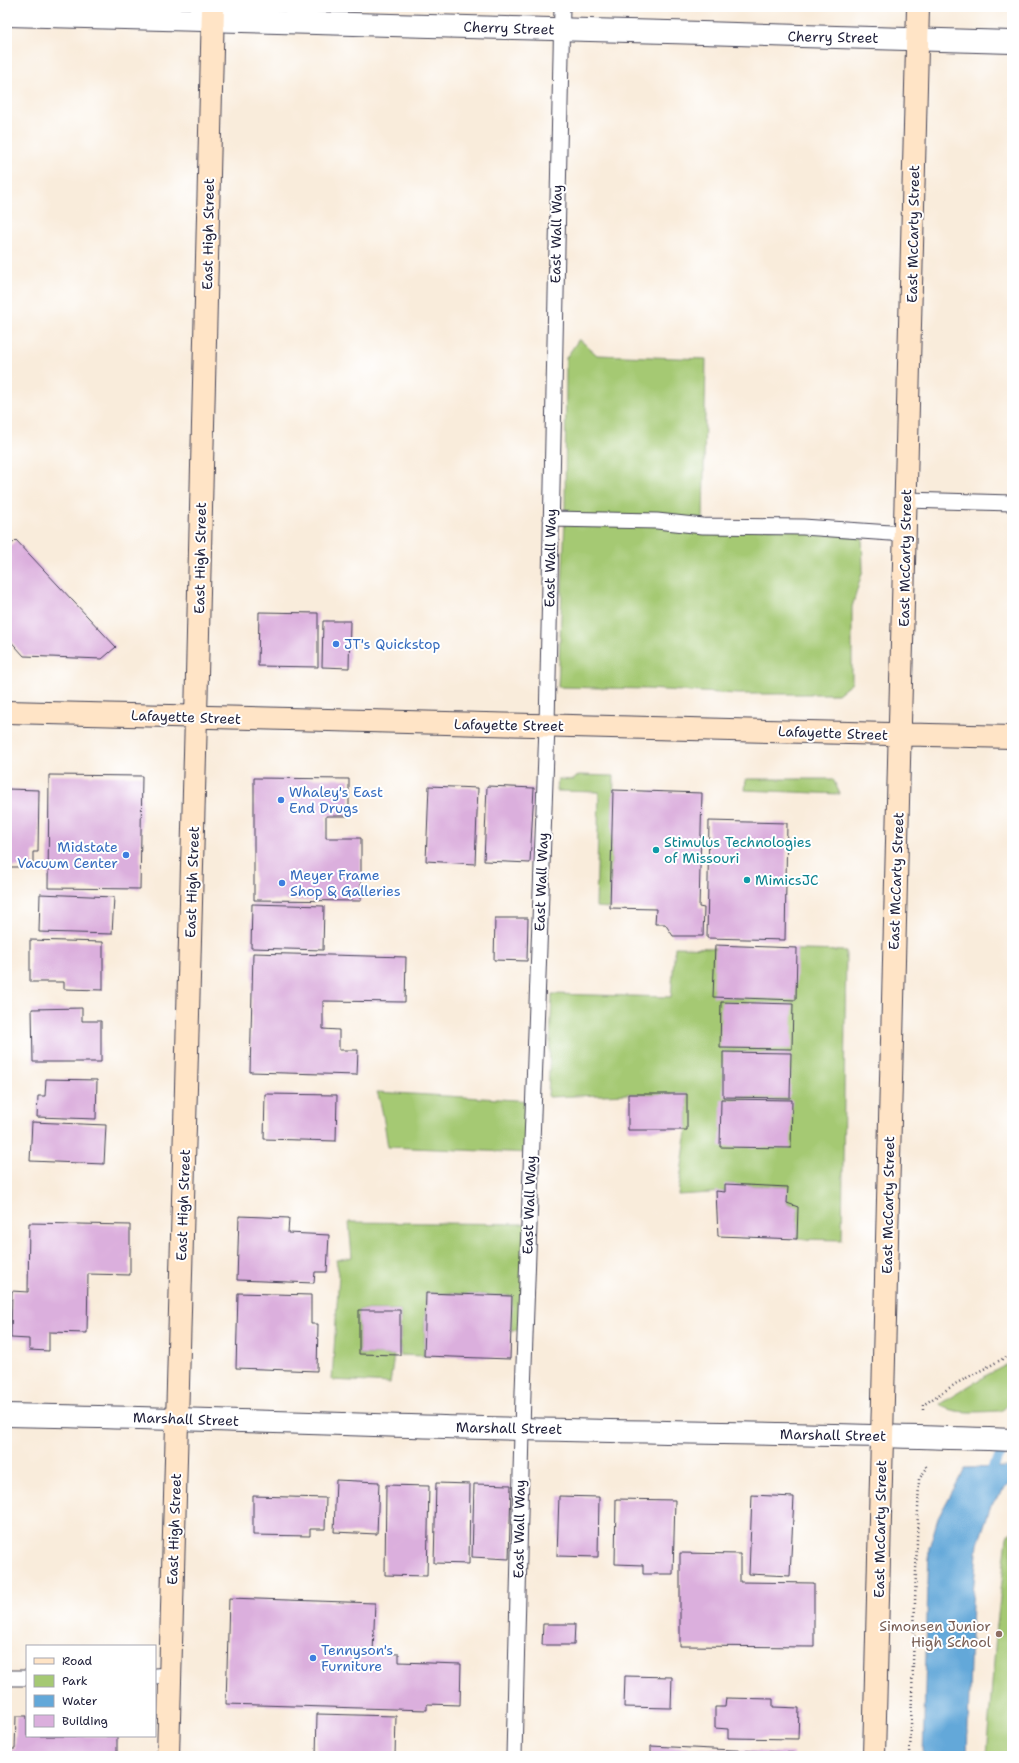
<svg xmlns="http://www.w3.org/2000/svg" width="1019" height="1763" font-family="'Shantell Sans',sans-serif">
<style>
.green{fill:#a5c973;stroke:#647657}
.water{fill:#63a8d9;stroke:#42658a}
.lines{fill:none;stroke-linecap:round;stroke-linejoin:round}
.stream{stroke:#63a8d9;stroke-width:9}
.building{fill:#dbafdd}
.lane-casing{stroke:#424053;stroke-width:17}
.street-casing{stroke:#424053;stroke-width:24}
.secondary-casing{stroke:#424053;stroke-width:24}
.path{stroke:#424053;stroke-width:2.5;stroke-dasharray:1 3;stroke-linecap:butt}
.lane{stroke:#fff;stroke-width:15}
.street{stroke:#fff;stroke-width:22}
.secondary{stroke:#ffe4c6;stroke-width:22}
.shop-dot{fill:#3f7fe0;stroke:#fff;stroke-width:1.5}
.culture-dot{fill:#0f9aa8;stroke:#fff;stroke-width:1.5}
.education-dot{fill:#8d6e63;stroke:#fff;stroke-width:1.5}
.labels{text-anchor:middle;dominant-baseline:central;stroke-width:4;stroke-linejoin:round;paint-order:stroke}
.street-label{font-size:14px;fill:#22223b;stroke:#fff}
.shop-label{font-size:14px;fill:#366cbe;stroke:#fff;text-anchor:start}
.culture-label{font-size:14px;fill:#0d838f;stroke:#fff;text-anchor:start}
.education-label{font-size:14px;fill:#785e54;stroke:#fff;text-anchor:end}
</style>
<rect width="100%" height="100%" fill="#fff"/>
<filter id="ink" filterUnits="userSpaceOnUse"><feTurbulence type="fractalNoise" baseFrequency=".025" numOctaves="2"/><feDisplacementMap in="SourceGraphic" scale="8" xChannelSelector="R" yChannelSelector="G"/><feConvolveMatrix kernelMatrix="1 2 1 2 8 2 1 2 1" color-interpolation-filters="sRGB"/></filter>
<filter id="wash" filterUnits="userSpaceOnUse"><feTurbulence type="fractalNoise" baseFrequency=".012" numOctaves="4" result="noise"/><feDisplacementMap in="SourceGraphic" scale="16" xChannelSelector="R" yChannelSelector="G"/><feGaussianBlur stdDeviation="0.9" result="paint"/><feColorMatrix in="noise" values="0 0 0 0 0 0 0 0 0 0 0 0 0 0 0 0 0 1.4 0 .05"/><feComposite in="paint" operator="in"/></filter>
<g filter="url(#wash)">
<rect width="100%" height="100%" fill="#f9ecdb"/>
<!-- green -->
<path class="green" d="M579,339L597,355L706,359L703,526L862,531L863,570L852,607V683L838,694H738L646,689L558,687L565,519L566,358Z
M579,775L614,776L610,908L596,907L599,792L557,791L558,779L573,780Z
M746,779H833L840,794L745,790Z
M675,947L846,951L842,1240L797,1239L798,1207L787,1203V1187L726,1184L725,1192L678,1195L687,1130V1094H628L548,1097L552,994L671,997Z
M377,1092L533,1101L531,1153L388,1147C385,1130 383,1108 377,1092Z
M349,1222L529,1224L525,1330H510L511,1296L426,1293L424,1356L400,1355V1310H359V1354L394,1355L390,1383L332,1380L339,1274L336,1260L352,1257Z
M1012,1362V1400L1002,1411C986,1411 951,1416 940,1404L985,1376Z
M1012,1531V1756H986L997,1624L1007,1537Z"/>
<!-- water -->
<path class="water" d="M1012,1467V1480L991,1505L978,1544L972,1602L967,1756H923L929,1548L938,1518L965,1468Z"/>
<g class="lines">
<!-- stream -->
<path class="stream" d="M985,1477L1011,1441"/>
</g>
<g id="blocks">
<!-- building -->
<path class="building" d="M16,540L116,647L102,659L24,656L7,637V549Z
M259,612L318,613V667L258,666Z
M323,621H350L349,668L322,667Z
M49,775L142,776L140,889L48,888Z
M254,778L349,779V816H326V838H361V901L254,900Z
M429,786L478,788L475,864L426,861Z
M487,786L534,788L530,863L484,861Z
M7,789L39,790L38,852H33V867H7Z
M613,790L702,793L699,907L704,908L703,936H673L665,924H655L656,909L610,908Z
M709,821L787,823L785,940L707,938Z
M40,894L114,897L112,934L39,932Z
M252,904L324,906L323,950L251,948Z
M495,918H528L527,961L494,960Z
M30,940L103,942V990L64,989V982H30Z
M715,945L797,948L796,1000L713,997Z
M253,953L406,957L405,1002L323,1001V1029L339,1030V1050H358L357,1075L250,1072Z
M721,1002L793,1004L792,1049L720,1048Z
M82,1008V1021H101V1062H33L32,1009Z
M723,1052L791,1053L790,1098L723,1097Z
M46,1079L97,1080L96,1119L37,1117L38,1096H45Z
M265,1094L337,1095L336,1141L264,1139Z
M628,1094H687V1130H628Z
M721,1099L792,1100L791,1148L720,1147Z
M32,1122L106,1125L104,1164L30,1161Z
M725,1184L788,1187L787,1203L798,1207L797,1239L718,1236L716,1191L725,1192Z
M239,1216L289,1218L288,1233L329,1235L327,1272H315L314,1283L237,1280Z
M29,1223L130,1225V1275L88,1274L87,1333L49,1332V1351L29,1350V1339L11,1338L12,1291L28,1292Z
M238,1293L311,1295V1324H318L317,1371L236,1368Z
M426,1293L512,1296L510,1359L424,1356Z
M359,1310H400V1355L359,1354Z
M336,1480L379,1482L377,1534L334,1532Z
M436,1483L470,1484L469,1564L434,1563Z
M474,1484L511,1485L509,1559L472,1557Z
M386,1485L429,1486L427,1576L385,1575Z
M752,1495L794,1497L790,1576L749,1574Z
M253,1496L326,1498L325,1529H310V1536L253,1535Z
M559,1496L599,1497L598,1557L557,1556Z
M616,1499L675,1500L673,1574H643V1565L615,1564Z
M680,1553L740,1554V1582L814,1583V1647L680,1646Z
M229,1598L375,1603L373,1653L399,1654V1662L461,1664L460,1705L427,1704V1710L226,1704Z
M543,1624H575L574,1645H542Z
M625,1676L672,1677L671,1708L624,1707Z
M726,1698L773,1699V1707L799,1708L798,1739L728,1738V1729L715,1728V1707H725Z
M317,1714L396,1716L395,1756H316Z
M16,1716H27V1736H117V1756H7V1749H15Z
M651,1746L793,1753V1756H651Z"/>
</g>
</g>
<g filter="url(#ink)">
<use href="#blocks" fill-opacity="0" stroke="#424053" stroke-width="1"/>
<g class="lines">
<defs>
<path id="lane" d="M906,500L1012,503
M551,519L657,521L703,526L803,527L905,534
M155,1676L170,1675
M7,1678H27
M514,1756L523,1392L547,726L562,7"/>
<path id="street" d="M7,15C342,21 677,33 1012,42
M7,1415C179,1418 350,1425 522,1429C685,1433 849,1434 1012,1440"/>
<path id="secondary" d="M7,712L1012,737
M168,1756L196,717L213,7
M874,1756L918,7"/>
</defs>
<!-- lane casing -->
<use href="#lane" class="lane-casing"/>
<!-- street casing -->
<use href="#street" class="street-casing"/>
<!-- secondary casing -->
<use href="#secondary" class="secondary-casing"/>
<!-- path -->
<path class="path" d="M923,1410V1405L957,1383L1012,1354
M910,1756L919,1479L927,1468L925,1465"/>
<!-- lane -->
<use href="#lane" class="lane"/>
<!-- street -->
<use href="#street" class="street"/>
<!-- secondary -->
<use href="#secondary" class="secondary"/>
</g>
</g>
<!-- markers -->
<g class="shop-dot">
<circle cx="336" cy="644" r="4"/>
<circle cx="281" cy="800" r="4"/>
<circle cx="126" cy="855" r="4"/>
<circle cx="282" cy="883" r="4"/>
<circle cx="313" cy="1658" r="4"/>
</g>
<g class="culture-dot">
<circle cx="656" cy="850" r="4"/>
<circle cx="747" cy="880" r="4"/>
</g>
<circle class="education-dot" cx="999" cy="1634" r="4"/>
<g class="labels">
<!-- street labels -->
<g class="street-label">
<text transform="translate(509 28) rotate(2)">Cherry Street</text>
<text transform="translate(833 37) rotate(1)">Cherry Street</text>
<text transform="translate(208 234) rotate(-89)">East High Street</text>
<text transform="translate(556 234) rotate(-89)">East Wall Way</text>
<text transform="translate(913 234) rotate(-89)">East McCarty Street</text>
<text transform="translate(200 558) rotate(-89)">East High Street</text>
<text transform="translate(550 558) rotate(-89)">East Wall Way</text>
<text transform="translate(905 558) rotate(-89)">East McCarty Street</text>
<text transform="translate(186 717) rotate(2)">Lafayette Street</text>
<text transform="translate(509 725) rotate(1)">Lafayette Street</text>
<text transform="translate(833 733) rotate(2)">Lafayette Street</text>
<text transform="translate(896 881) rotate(-88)">East McCarty Street</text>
<text transform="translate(192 882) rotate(-88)">East High Street</text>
<text transform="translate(541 882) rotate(-88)">East Wall Way</text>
<text transform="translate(183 1205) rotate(-88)">East High Street</text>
<text transform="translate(529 1205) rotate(-88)">East Wall Way</text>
<text transform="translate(888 1205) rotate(-89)">East McCarty Street</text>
<text transform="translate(186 1419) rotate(2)">Marshall Street</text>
<text transform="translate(509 1428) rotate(1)">Marshall Street</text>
<text transform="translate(833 1435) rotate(1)">Marshall Street</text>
<text transform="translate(174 1529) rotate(-88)">East High Street</text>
<text transform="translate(519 1529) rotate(-89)">East Wall Way</text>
<text transform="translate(880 1529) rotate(-89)">East McCarty Street</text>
</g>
<!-- shop labels -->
<g class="shop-label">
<text x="344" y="644">JT's Quickstop</text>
<text x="289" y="792">Whaley's East<tspan x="289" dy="16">End Drugs</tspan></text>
<text x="118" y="847" text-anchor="end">Midstate<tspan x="118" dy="16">Vacuum Center</tspan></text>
<text x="290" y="875">Meyer Frame<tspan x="290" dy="16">Shop &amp; Galleries</tspan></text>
<text x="321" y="1650">Tennyson's<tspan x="321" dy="16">Furniture</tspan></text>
</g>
<!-- culture labels -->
<g class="culture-label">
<text x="664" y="842">Stimulus Technologies<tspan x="664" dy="16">of Missouri</tspan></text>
<text x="755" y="880">MimicsJC</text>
</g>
<!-- education labels -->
<g class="education-label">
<text x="991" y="1626">Simonsen Junior<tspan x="991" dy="16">High School</tspan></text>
</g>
</g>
<!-- margin -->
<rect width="1019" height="1763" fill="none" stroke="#fff" stroke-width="24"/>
<!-- legend -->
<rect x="26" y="1645" width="130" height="92" fill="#ffffff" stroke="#a7a7b1"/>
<rect x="34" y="1658" width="20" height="6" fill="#ffe4c6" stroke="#a7a7b1"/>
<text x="62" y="1665" font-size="12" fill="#22223b">Road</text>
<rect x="34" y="1675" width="20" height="12" fill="#a5c973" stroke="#a7a7b1"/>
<text x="62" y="1685" font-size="12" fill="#22223b">Park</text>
<rect x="34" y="1695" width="20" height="12" fill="#63a8d9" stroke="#a7a7b1"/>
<text x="62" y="1705" font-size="12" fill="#22223b">Water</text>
<rect x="34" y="1715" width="20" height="12" fill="#dbafdd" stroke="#a7a7b1"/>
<text x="62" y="1725" font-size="12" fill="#22223b">Building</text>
</svg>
